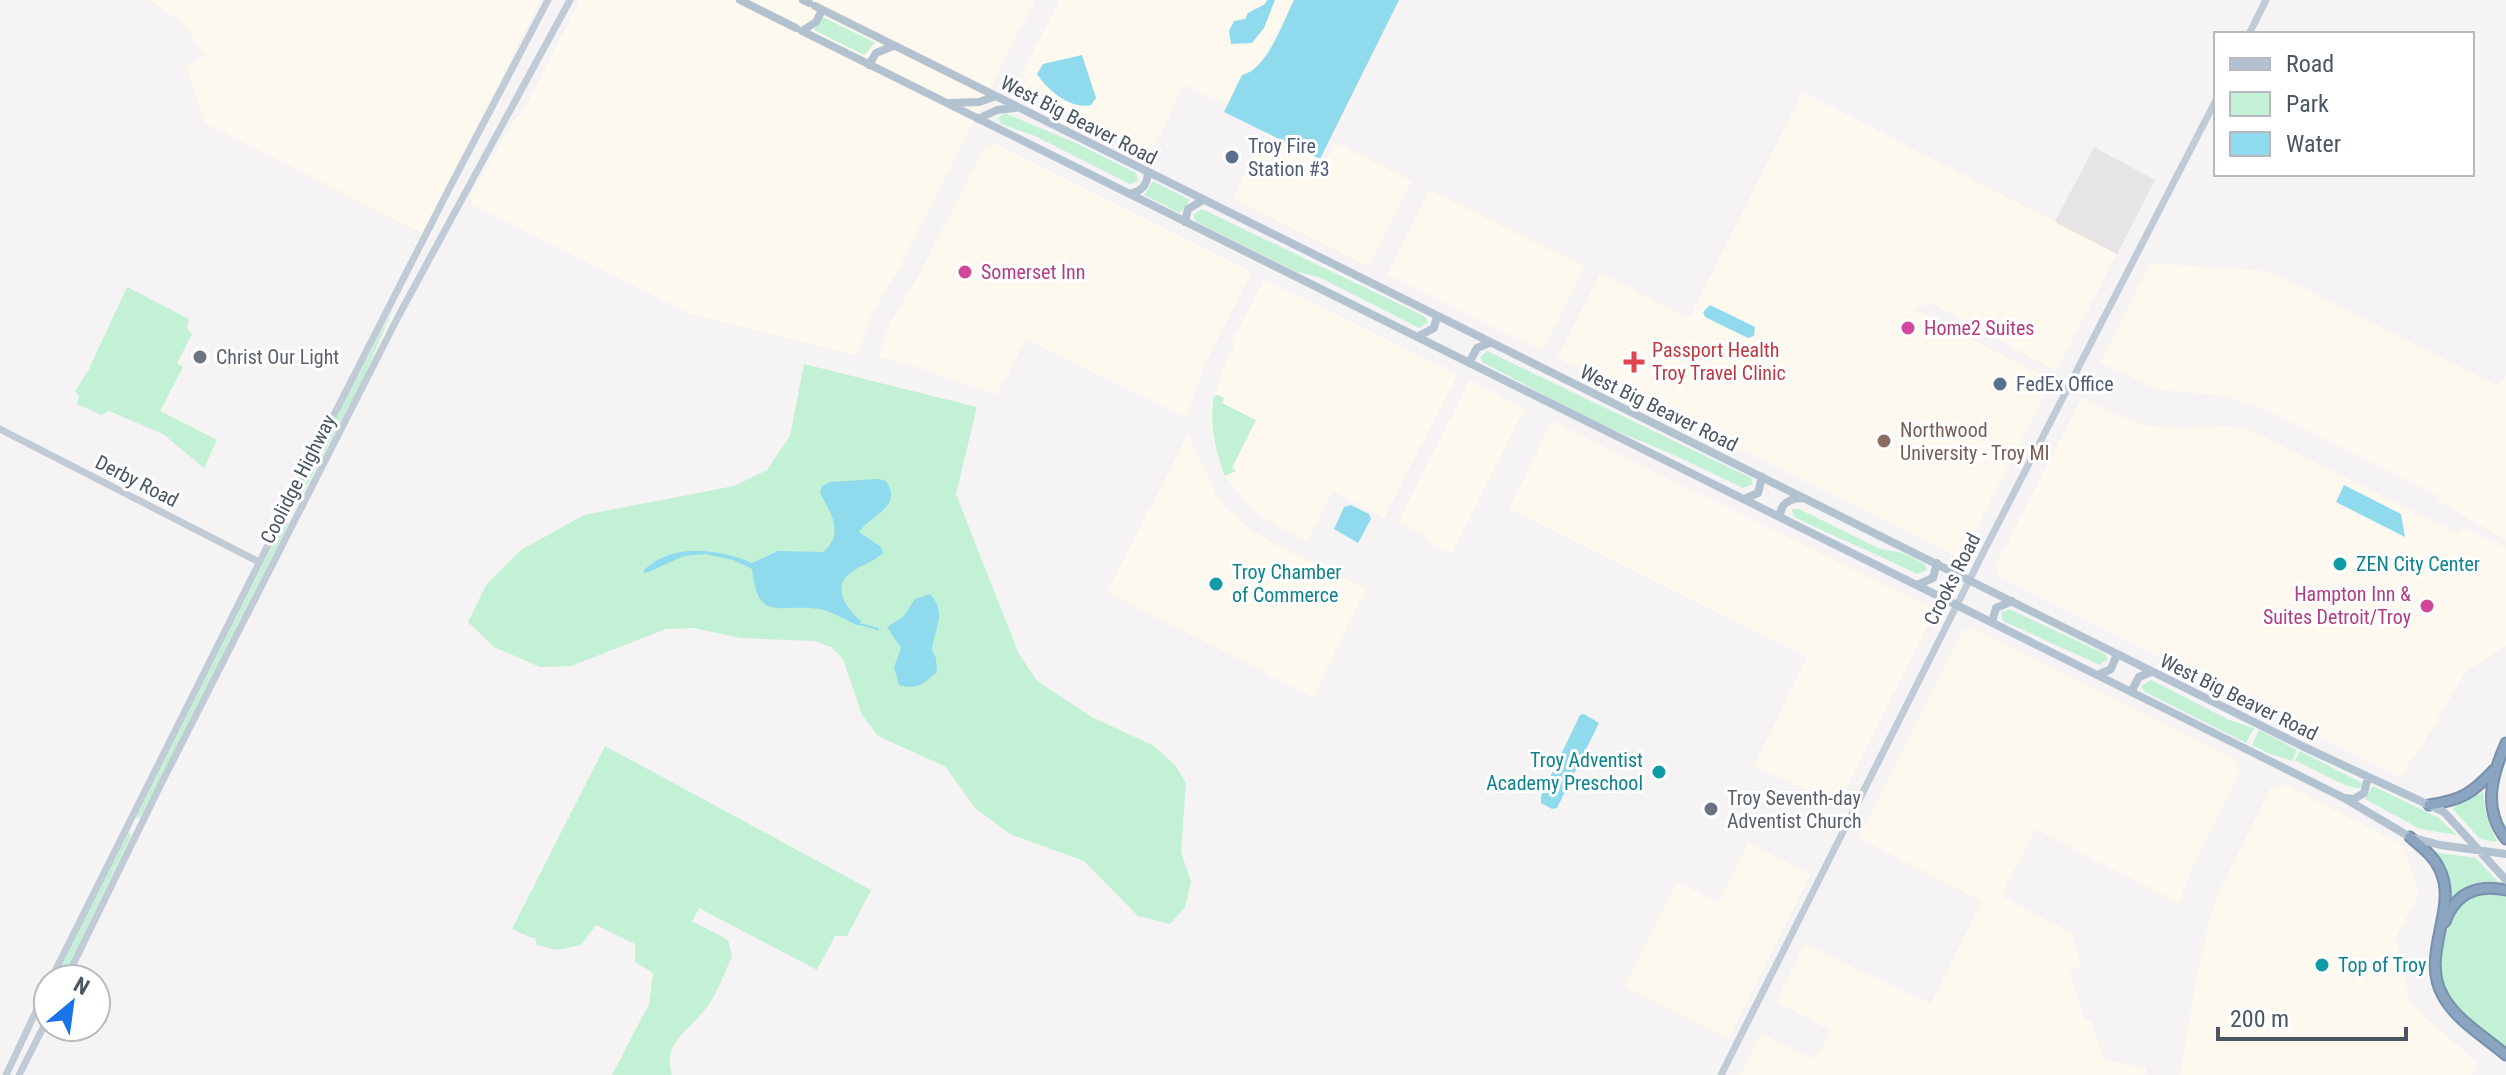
<svg xmlns="http://www.w3.org/2000/svg" width="2506" height="1075" font-family="'Roboto Condensed',sans-serif">
<style>
.commercial{fill:#fdf9ef}
.education{fill:#e6e4e5}
.green{fill:#c3f1d5}
.water{fill:#90daee}
.lines{fill:none;stroke-linecap:round;stroke-linejoin:round}
.stream{stroke:#90daee;stroke-width:2}
.highway-casing{stroke:#7690ad;stroke-width:13}
.secondary{stroke:#c1cbd6;stroke-width:7}
.primary{stroke:#b3c2d1;stroke-width:8}
.highway{stroke:#8ba5c1;stroke-width:9}
.service-dot{fill:#5c6f8a;stroke:#fff;stroke-width:3}
.hotel-dot{fill:#d1479c;stroke:#fff;stroke-width:3}
.worship-dot{fill:#6b7280;stroke:#fff;stroke-width:3}
.health-dot{fill:#e0444e;stroke:#fff;stroke-width:3}
.education-dot{fill:#8d6e63;stroke:#fff;stroke-width:3}
.culture-dot{fill:#0f9aa8;stroke:#fff;stroke-width:3}
.labels{text-anchor:middle;dominant-baseline:central;stroke-width:6;stroke-linejoin:round;paint-order:stroke}
.street-label{font-size:20px;fill:#4a5661;stroke:#fff}
.service-label{font-size:20px;fill:#4e5e75;stroke:#fff;text-anchor:start}
.hotel-label{font-size:20px;fill:#b23c85;stroke:#fff;text-anchor:start}
.health-label{font-size:20px;fill:#be3a42;stroke:#fff;text-anchor:start}
.worship-label{font-size:20px;fill:#5b616d;stroke:#fff;text-anchor:start}
.education-label{font-size:20px;fill:#785e54;stroke:#fff;text-anchor:start}
.culture-label{font-size:20px;fill:#0d838f;stroke:#fff;text-anchor:start}
</style>
<rect width="100%" height="100%" fill="#f5f3f3"/>
<!-- commercial -->
<path class="commercial" d="M149,0H541L422,233L204,122L186,66L205,56L183,23Z
M580,0H1035L899,268L871,315L859,351L854,355L688,313L471,204L470,196L516,117L522,114Z
M1060,0H1294L1262,63L1253,72L1242,75L1227,105L1184,85L1150,156L1021,91L1017,83Z
M1803,92L2117,254L2056,371L1931,303L1914,309L2051,381L1965,552L1955,556L1557,358L1600,273L1689,318Z
M1266,132L1325,162L1335,143L1412,181L1369,267L1233,198Z
M994,143L1252,272L1204,367L1186,418L1026,339L997,395L916,367L879,357L889,325L920,273L984,148Z
M1429,190L1585,267L1542,351L1397,279L1386,276Z
M2151,263L2272,272L2499,386L2506,375V540L2438,501L2439,496L2265,409L2220,395L2159,390L2100,363Z
M1264,279L1458,374L1384,518L1333,491L1307,541L1278,527L1252,509L1225,476L1214,443L1211,427L1213,401L1223,368L1235,344L1232,342Z
M1470,380L1525,408L1451,554L1424,540L1426,536L1398,522Z
M2082,397L2126,419L2149,426L2178,428L2230,426L2255,432L2458,533L2464,527L2506,548V646L2466,671L2424,742L2399,777L1999,577L1995,567Z
M1552,421L1929,607L1932,617L1838,804L1754,766L1807,657L1509,509Z
M1188,434L1215,492L1225,507L1247,527L1272,543L1366,589L1313,697L1107,592Z
M1971,628L2237,761L2240,771L2193,866L2179,903L2035,829L2001,896L2072,933L2081,967L2069,971L2085,1020L2090,1019L2104,1060L2147,1068L2145,1075H1740L1761,1033L1816,1060L1831,1031L1776,1002L1805,944L1931,1004L1982,901L1859,838L1962,632Z
M2283,784L2404,846L2419,894L2396,937L2410,1004L2478,1063L2472,1075H2180L2199,965L2210,917L2225,879L2270,789Z
M1748,843L1811,874L1729,1038L1625,986L1677,882L1718,903Z"/>
<!-- education -->
<path class="education" d="M2094,147L2155,180L2117,254L2055,222Z"/>
<!-- green -->
<path class="green" d="M823,17L874,42L875,43L864,55L814,30Z
M1005,113L1078,144L1136,173L1138,181L1130,184L1035,136L1001,124L998,118Z
M1153,181L1190,200L1180,213L1144,195Z
M1202,209L1424,316L1428,322L1419,328L1319,277L1297,272L1196,222L1193,215Z
M127,287L189,319L187,328L192,334L177,363L183,367L160,411L217,440L204,468L163,434L109,411L101,415L77,404L79,396L75,391L89,369Z
M393,309L362,381L293,512L324,441Z
M1487,351L1751,478L1753,484L1743,488C1706,470 1669,452 1631,437C1580,417 1531,387 1482,362L1480,357Z
M804,364L977,407L956,494L1018,652L1037,681L1092,717L1154,746L1175,765L1186,783L1181,852L1191,882L1185,907L1170,924L1138,916L1084,861L1010,834L975,808L946,767L878,736L862,715L843,659L831,647L814,641L740,638L694,628L666,629L571,666L540,667L494,647L468,622L486,585L521,550L584,515L734,486L767,470L790,436Z
M1218,395L1224,398L1222,403L1256,420L1232,468L1236,471L1225,476C1215,449 1209,425 1214,396Z
M1792,509H1799L1880,549L1903,553L1925,564L1927,570L1917,574C1877,554 1835,537 1794,517Z
M284,521L289,523L141,816L138,818L136,817Z
M2009,609L2105,654L2108,659L2100,665L2003,621L2001,613Z
M2151,680L2229,720L2254,728L2246,743L2145,692L2141,686Z
M2259,730L2297,750L2292,761L2268,753L2252,745Z
M605,746L871,890L847,936H835L817,970L699,908L692,921L728,940L732,956C724,974 716,997 703,1012C686,1033 662,1044 672,1075H612L649,1004L653,973L635,962V944L596,925L581,945L557,950L537,945L535,937L532,938L512,929Z
M2300,751L2362,783L2361,788C2348,790 2311,767 2295,761Z
M2373,786L2439,818L2457,835L2420,829L2365,799Z
M2483,792L2486,815L2497,842L2480,839L2452,808Z
M128,832L131,835L130,838L62,979H55Z
M2433,852L2476,858L2499,883C2480,878 2461,886 2448,901C2448,881 2445,868 2433,852Z
M2495,891L2506,895V1048C2487,1032 2459,1015 2447,992C2434,968 2445,908 2471,895C2477,892 2488,892 2495,891Z"/>
<!-- water -->
<path class="water" d="M1267,0H1275L1264,28L1252,43L1231,44L1229,31L1234,21L1245,19L1248,13L1265,4Z
M1294,0H1399L1320,159L1224,112L1242,75C1267,70 1283,22 1294,0Z
M1082,55L1096,98L1091,105C1071,110 1047,90 1037,74L1043,64Z
M1710,305L1755,327L1754,336L1748,338L1705,317L1703,312Z
M878,479L886,481C904,506 871,515 859,532L881,547L883,553C874,562 861,565 850,573C831,587 848,611 861,621L859,626C846,620 833,612 819,609C778,603 758,624 752,569L733,560L706,554L684,556L646,573L643,571C673,542 718,549 752,563L778,551L823,552C845,534 831,513 820,493L822,486L830,482Z
M2344,485L2401,514L2405,537L2336,502Z
M1351,505L1369,514L1371,519L1358,543L1334,529L1344,507Z
M930,594C948,613 934,629 932,650L936,658L937,672C923,684 918,690 899,685L894,667L901,648L887,627L903,617L915,599Z
M1584,714L1599,723L1557,808L1552,809L1541,803V796L1580,715Z"/>
<g class="lines">
<!-- stream -->
<path class="stream" d="M860,624L878,629"/>
<defs>
<path id="highway" d="M2506,743C2492,775 2482,809 2506,839
M2429,805C2461,800 2472,794 2494,770
M2410,837C2420,846 2433,855 2439,868C2460,907 2419,954 2443,996C2456,1020 2485,1037 2506,1055
M2445,922C2455,893 2477,884 2506,890"/>
</defs>
<!-- highway casing -->
<use href="#highway" class="highway-casing"/>
<!-- secondary -->
<path class="secondary" d="M2249,34L2266,0
M0,429L259,562
M51,979L286,509L450,187L548,0
M66,979L160,786L399,315L570,0
M6,1075L48,986
M19,1075L48,1018
M1721,1075L1985,549L2216,100"/>
<!-- primary -->
<path class="primary" d="M740,0L796,28
M803,0L809,3
M815,6L2304,747L2444,812L2506,880
M802,31L2246,749L2344,798L2410,837L2440,845L2506,854
M802,31L816,22L822,10
M869,65L876,53L893,46
M950,103L979,102L996,96
M978,119L997,110L1015,108
M1130,194C1142,191 1147,185 1148,173
M1185,222L1188,209L1203,200
M1417,337L1434,328L1437,316
M1469,363L1477,348L1489,343
M1744,499L1758,493L1762,477
M1780,517C1780,503 1791,498 1803,498
M1917,585L1933,578L1937,563
M1992,622L1996,608L2012,601
M2098,675L2111,669L2117,654
M2131,692L2139,677L2151,672
M2345,798L2354,799L2364,793L2368,777"/>
<!-- highway -->
<use href="#highway" class="highway"/>
</g>
<!-- markers -->
<g class="service-dot">
<circle cx="1232" cy="157" r="8"/>
<circle cx="2000" cy="384" r="8"/>
</g>
<g class="hotel-dot">
<circle cx="965" cy="272" r="8"/>
<circle cx="1908" cy="328" r="8"/>
<circle cx="2427" cy="606" r="8"/>
</g>
<g class="worship-dot">
<circle cx="200" cy="357" r="8"/>
<circle cx="1711" cy="809" r="8"/>
</g>
<path class="health-dot" d="M1630 350h8v8h8v8h-8v8h-8v-8h-8v-8h8z"/>
<circle class="education-dot" cx="1884" cy="441" r="8"/>
<g class="culture-dot">
<circle cx="2340" cy="564" r="8"/>
<circle cx="1216" cy="584" r="8"/>
<circle cx="1659" cy="772" r="8"/>
<circle cx="2322" cy="965" r="8"/>
</g>
<g class="labels">
<!-- street labels -->
<g class="street-label">
<text transform="translate(1079 120) rotate(27)">West Big Beaver Road</text>
<text transform="translate(1659 408) rotate(26)">West Big Beaver Road</text>
<text transform="translate(298 479) rotate(-63)">Coolidge Highway</text>
<text transform="translate(137 481) rotate(27)">Derby Road</text>
<text transform="translate(1952 579) rotate(-63)">Crooks Road</text>
<text transform="translate(2239 697) rotate(26)">West Big Beaver Road</text>
</g>
<!-- service labels -->
<g class="service-label">
<text x="1248" y="146">Troy Fire<tspan x="1248" dy="23">Station #3</tspan></text>
<text x="2016" y="384">FedEx Office</text>
</g>
<!-- hotel labels -->
<g class="hotel-label">
<text x="981" y="272">Somerset Inn</text>
<text x="1924" y="328">Home2 Suites</text>
<text x="2411" y="594" text-anchor="end">Hampton Inn &amp;<tspan x="2411" dy="23">Suites Detroit/Troy</tspan></text>
</g>
<!-- health labels -->
<g class="health-label">
<text x="1652" y="350">Passport Health<tspan x="1652" dy="23">Troy Travel Clinic</tspan></text>
</g>
<!-- worship labels -->
<g class="worship-label">
<text x="216" y="357">Christ Our Light</text>
<text x="1727" y="798">Troy Seventh-day<tspan x="1727" dy="23">Adventist Church</tspan></text>
</g>
<!-- education labels -->
<g class="education-label">
<text x="1900" y="430">Northwood<tspan x="1900" dy="23">University - Troy MI</tspan></text>
</g>
<!-- culture labels -->
<g class="culture-label">
<text x="2356" y="564">ZEN City Center</text>
<text x="1232" y="572">Troy Chamber<tspan x="1232" dy="23">of Commerce</tspan></text>
<text x="1643" y="760" text-anchor="end">Troy Adventist<tspan x="1643" dy="23">Academy Preschool</tspan></text>
<text x="2338" y="965">Top of Troy</text>
</g>
</g>
<!-- legend -->
<rect x="2214" y="32" width="260" height="144" fill="#ffffff" stroke="#b7bbc0" stroke-width="2"/>
<rect x="2230" y="58" width="40" height="12" fill="#b3c2d1" stroke="#b7bbc0" stroke-width="2"/>
<text x="2286" y="72" font-size="24" fill="#4a5661">Road</text>
<rect x="2230" y="92" width="40" height="24" fill="#c3f1d5" stroke="#b7bbc0" stroke-width="2"/>
<text x="2286" y="112" font-size="24" fill="#4a5661">Park</text>
<rect x="2230" y="132" width="40" height="24" fill="#90daee" stroke="#b7bbc0" stroke-width="2"/>
<text x="2286" y="152" font-size="24" fill="#4a5661">Water</text>
<!-- north arrow -->
<g transform="translate(72 1003) rotate(29)"><circle r="38" fill="#ffffff" stroke="#b7bbc0" stroke-width="2"/>
<path d="M0-6L14 30L0 20L-14 30Z" fill="#1a73e8"/>
<text y="-12" font-size="22" font-weight="bold" text-anchor="middle" fill="#4a5661">N</text>
</g>
<!-- scale -->
<path d="M2218 1027v12h188v-12" fill="none" stroke="#4a5661" stroke-width="4"/>
<text x="2230" y="1027" font-size="24" fill="#4a5661" stroke="#ffffff" stroke-width="6" paint-order="stroke">200 m</text>
</svg>
